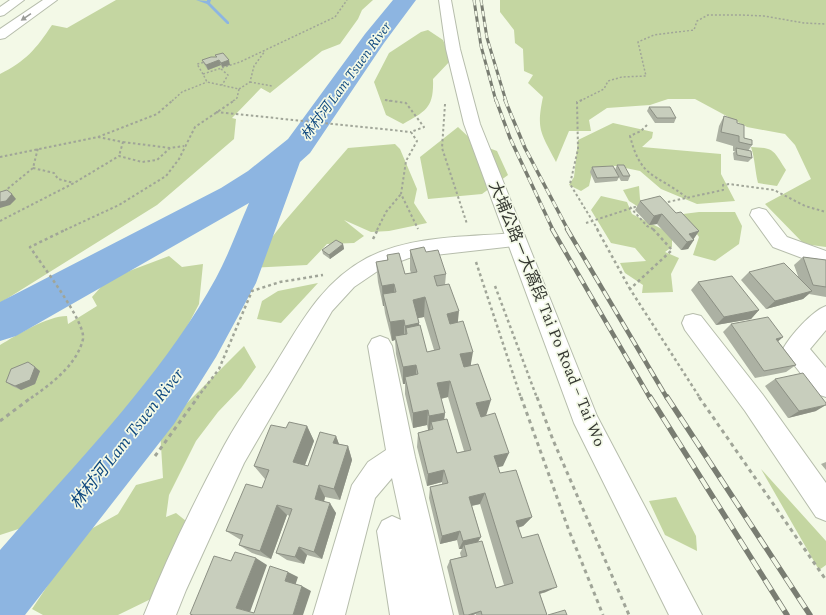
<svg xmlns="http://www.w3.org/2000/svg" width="826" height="615" font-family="Spectral,'Noto Sans TC',serif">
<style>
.green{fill:#c4d6a1}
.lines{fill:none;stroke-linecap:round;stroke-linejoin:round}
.stream{fill:#8db5e1;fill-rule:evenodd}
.river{fill:#8db5e1;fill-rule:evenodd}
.minor-casing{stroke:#b6bdac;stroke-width:2}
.major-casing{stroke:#b6bdac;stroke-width:2}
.highway-casing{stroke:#b6bdac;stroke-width:2}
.path-far3{stroke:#a0a598;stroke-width:1.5;stroke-dasharray:2 2;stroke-linecap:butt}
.path-far2{stroke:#a0a598;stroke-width:2;stroke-dasharray:2.5 2.5;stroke-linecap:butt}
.path-far1{stroke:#a0a598;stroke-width:2.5;stroke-dasharray:3 3;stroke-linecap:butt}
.path{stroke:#a0a598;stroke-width:3;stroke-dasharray:4 4;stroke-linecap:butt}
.minor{fill:#fff;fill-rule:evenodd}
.major{fill:#fff;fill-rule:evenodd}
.highway{fill:#fff;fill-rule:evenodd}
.rail-far3-casing{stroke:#797d72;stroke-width:3}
.rail-far2-casing{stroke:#797d72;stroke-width:3.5}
.rail-far1-casing{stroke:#797d72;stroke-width:4.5}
.rail-casing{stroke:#797d72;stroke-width:5.5}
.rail-far3{stroke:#f3f9e7;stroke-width:2;stroke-dasharray:5.5;stroke-linecap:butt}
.rail-far2{stroke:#f3f9e7;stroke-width:2.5;stroke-dasharray:7;stroke-linecap:butt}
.rail-far1{stroke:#f3f9e7;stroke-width:3;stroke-dasharray:9;stroke-linecap:butt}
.rail{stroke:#f3f9e7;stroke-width:4;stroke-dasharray:12;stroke-linecap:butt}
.wall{fill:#acb1a3;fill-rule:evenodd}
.shaded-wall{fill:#8c9084}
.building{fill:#c8cebd;stroke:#8c9084}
.oneway{fill:#9a9c98}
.labels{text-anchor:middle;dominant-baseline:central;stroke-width:3.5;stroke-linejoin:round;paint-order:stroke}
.far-water-label{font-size:14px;font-style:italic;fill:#0f497f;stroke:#f3f9e7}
.street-label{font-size:16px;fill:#363932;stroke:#f3f9e7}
.water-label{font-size:17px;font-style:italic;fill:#0f497f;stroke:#f3f9e7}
</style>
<rect width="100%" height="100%" fill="#f3f9e7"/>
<!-- green -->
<path class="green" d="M116,0H373L362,10L358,19L340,44L322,51L270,93L261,88L232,118L236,119L234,139L157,205L0,303V74C26,61 36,49 52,25L67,28Z
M500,0H826V247L804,244L765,204L811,179L795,145L785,134L747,127L695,99H668L650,105L607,108L589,120L591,131H569L556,162C541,133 536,130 543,97L528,83L533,75L524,71L523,49L515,43L514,30L500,12Z
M428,30L443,40L451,60L433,79C434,108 426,111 403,124L386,115L374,82L389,53L421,32Z
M613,123L653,132L652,138L642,147L721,154V174L735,201L697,204L661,189L640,171L616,166H607L592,173L589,186L581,191L569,185L574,177L578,140Z
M458,127L475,143L497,151L508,175L482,194L428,199L420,157Z
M395,144L400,149L417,189L414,203L427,223L389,231L371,232L344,220L364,236L354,243L327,244L307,265L248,268L284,222L348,148Z
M751,147C775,148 773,150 786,170L777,186L758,183C755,171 755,159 751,147Z
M639,186L640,199L645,211L629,201L623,190Z
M601,196L627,202L632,214L672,234V247L665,252L679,258L671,274L673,292L642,293L643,285L625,273L620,263L646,261L635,248L611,243L591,210Z
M699,212H735L742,226L739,244L715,261L693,255L699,237L683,214Z
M169,256L182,267L203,264L199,304L177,346L146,389L105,449L43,521L0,535V345C17,335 47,316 67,316L68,324L97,306L92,297L108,279Z
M318,283L281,323L257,319L262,301L278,291Z
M244,346L256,367L241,388L218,412L196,441L169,495L166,517L176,513L186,521L157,596L118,615H43L32,609L82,534L118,514L136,485L163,478L160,430Z
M761,469L826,541V565L819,570Z
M676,497L696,536L697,551L665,535L649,501Z
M23,542L66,555L15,615H0V565Z"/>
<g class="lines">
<!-- stream -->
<path class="stream" d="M196,0L207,1V0H211L210,3L229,22V24H227L207,4Z"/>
<!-- river -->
<path class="river" d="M393,0H416L384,43L310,153L300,162L256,283L216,357L174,424L25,615H0V550C74,465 162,377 216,278C229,254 238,228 249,203L16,336L0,341V302L221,188L248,171L288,139L365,34Z"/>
<defs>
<path id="minor" d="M759,208L766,210L787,237L826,251V267L773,247L750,215L752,210Z
M515,233L522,235L525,240L522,245L409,258L382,268L354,287L332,311L244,463L186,590L176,615H144C167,557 195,500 224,446C238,420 255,396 271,371C299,327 319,284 367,258C411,235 467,237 515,233Z
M826,306V330L810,349L826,368V397L817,394L787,356L783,349C790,336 812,311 826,306Z
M693,314L701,316L763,395L826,483V521L816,517L745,411L685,330L682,323L685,316Z
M380,336L388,339L392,346L415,457L453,615H390L377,531L382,521L392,516L401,520L392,478L375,498L345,615H313L352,485L368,462L386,450L368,346L372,339Z"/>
<path id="major" d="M439,0H451L460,49L480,124L597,416L702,615H669L574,423L464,124L446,49Z"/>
<path id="highway" d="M10,0H24L4,15L0,16V7Z
M43,0H57L5,38L0,39V29Z"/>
</defs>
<!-- minor casing -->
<use href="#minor" class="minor-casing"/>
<!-- major casing -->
<use href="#major" class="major-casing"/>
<!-- highway casing -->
<use href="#highway" class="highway-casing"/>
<!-- path-far3 -->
<path class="path-far3" d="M221,69L228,75L222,85
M203,74L197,64L205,62
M250,82L272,86
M239,89L250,82L254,66L265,51
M385,100L390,101
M172,101L182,92L207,82
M233,101L237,98L239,89L207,82L203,74L240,62L335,17L347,0
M580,101L604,89L608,81L622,77L646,76L638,42L654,35L694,30L697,21L708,15H741L764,16L804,23L826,24"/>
<!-- path-far2 -->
<path class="path-far2" d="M385,100L406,103L424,127L411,132L417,141L406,161L401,194L418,229
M582,100L577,102L578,149L570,184L598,230
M445,104L442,148L467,224
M216,112L411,132
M647,125L641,131L630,136C641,179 655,173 686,197
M98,137L123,142L119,156
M123,142L170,148
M0,157L98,137L157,114L173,100
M33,168L54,173L58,179L74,183
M0,195L33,168L38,148
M663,203L723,190V185L729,184L774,190L805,206L826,212
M630,207L647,226L655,230
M0,221L74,183L119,156L142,162L157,160L170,148L184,146
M586,223L641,205
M65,230L119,205L166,176L179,159L195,127L235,100
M377,230L386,212L401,194"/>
<!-- path-far1 -->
<path class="path-far1" d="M597,229L630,289
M653,229L672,250L630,289L700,398
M373,239L378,229
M476,262L521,398
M495,286L537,398
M31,398C51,384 77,365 83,339C86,322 41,264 30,247L67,229
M197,398L219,369L252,291L280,282L323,275"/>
<!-- path -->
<path class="path" d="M521,397L568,528L603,615
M537,397L553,440L629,615
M699,397L826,580
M0,421L32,397
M155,456L198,397"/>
<!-- minor -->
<use href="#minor" class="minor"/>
<!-- major -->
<use href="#major" class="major"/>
<!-- highway -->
<use href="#highway" class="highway"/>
<defs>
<path id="rail-far3" d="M474,0L481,46L496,101
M481,0L487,38L506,101"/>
<path id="rail-far2" d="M496,100L510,138L553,230
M505,100L525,148L568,230"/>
<path id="rail-far1" d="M552,229L650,398
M567,229L667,398"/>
<path id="rail" d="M650,397L787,615
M667,397L810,615"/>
</defs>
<!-- rail-far3 casing -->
<use href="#rail-far3" class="rail-far3-casing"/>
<!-- rail-far2 casing -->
<use href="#rail-far2" class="rail-far2-casing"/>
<!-- rail-far1 casing -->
<use href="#rail-far1" class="rail-far1-casing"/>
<!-- rail casing -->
<use href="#rail" class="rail-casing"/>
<!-- rail-far3 -->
<use href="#rail-far3" class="rail-far3"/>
<!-- rail-far2 -->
<use href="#rail-far2" class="rail-far2"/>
<!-- rail-far1 -->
<use href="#rail-far1" class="rail-far1"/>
<!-- rail -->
<use href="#rail" class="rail"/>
</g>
<!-- wall -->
<path class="wall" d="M215,55L230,65L222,67L221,65L208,70L204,64L202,60L216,57Z
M649,107L676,118L674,123H655L647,111Z
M724,116L737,123L744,138L752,145L748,151L752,158L748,162L734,160L733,153L735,151H733V146L716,141L719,126Z
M617,165L630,176L628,181H621L615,170Z
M592,167L619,177L617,181L595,183L590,172Z
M640,201L699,231L693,239L688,249L681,250L657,224L649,225L635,210Z
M343,244L344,249L330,259L323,254L322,250Z
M410,250L426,252L446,274L445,285L458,322L486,415L503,466L498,467L500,473L532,517L523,526L518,528L522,538L546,592L540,594L547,615H476V614L473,615H459L447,567L450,560L461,557L460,553L462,549H459L457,540L440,544L429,498L430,487L442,484V482L427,486L417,447L418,433L428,430L427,425L413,428L405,394V384H403L396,354L395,340L392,341L385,313L384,306H383L378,282L376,262L387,260V255L405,274L411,273L410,270ZM424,317L434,350L427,352L419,325L418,318ZM448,397L464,451L457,453L444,419L445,413L441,399ZM480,504L504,585L496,588L478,541L481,537L472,506Z
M803,257L826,260V297L809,294L803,299L766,309L741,280L749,272L798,276L794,265Z
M698,282L759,310L751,319L716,325L691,290Z
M731,324L783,337L778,341L796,365L786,372L755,378L723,332Z
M40,371L35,384L21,390L12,386L6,382Z
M775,379L816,411L788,418L765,386Z
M307,426L314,441L305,465L308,466L336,436L339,444L348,446L352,460L340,500L325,497L324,501L336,513L322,559L307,555L304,564L287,560L276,553L290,516L287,515L271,559L252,553L239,545L241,540L226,531L262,488L266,479H265L254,466L286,428Z
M826,462V470L821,464Z"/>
<!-- shaded-wall -->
<path class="shaded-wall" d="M219,60L221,65L208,70L206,65Z
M229,60L230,65L222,67L221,63Z
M12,194L16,199L10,205L0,208V202Z
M662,214L657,224L649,225L654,216Z
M699,231L693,240H694L688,249L681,250L687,242L689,234Z
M343,244L344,249L330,259L329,255Z
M394,284L395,304L383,294L384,306H383L382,286Z
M812,291L803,299L766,309L775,301Z
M425,297L424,317L413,319V300Z
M759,310L751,319L716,325L724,317Z
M459,311L457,330L445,333L447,314Z
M404,320V338L395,336V340L392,341L390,322Z
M419,323V342L406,328V344L405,326Z
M783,337L774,345L776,339Z
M473,352L470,369L457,372L460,354Z
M416,365V382L405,377V384H403V367Z
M35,367L40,371L35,384L21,390L15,386Z
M450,381L448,397L435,400L437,383Z
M491,400L486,416L472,418L476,403Z
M826,405L816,411L788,418L799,411Z
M428,410L427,425L413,428V413Z
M445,413L443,428L431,422L430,431H428L429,416Z
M307,426L314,441L301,475L293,462Z
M336,436L341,450L333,443Z
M348,446L352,460L340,500L334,489Z
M509,453L503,466L489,469L494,456Z
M444,470L442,482L427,486L428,474Z
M319,485L325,497L322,510L315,499Z
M485,493L480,504L465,507L469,497Z
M330,503L336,513L322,559L314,552Z
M277,505L287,515L271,559L260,551Z
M532,517L523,526L508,530L516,521Z
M460,531L457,540L440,544L442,536Z
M481,537L476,545H464L462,549H459L463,541Z
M299,547L307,555L304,564L295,557Z
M256,558L267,565L250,612L262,615L254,613L236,608Z
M288,572L298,577L295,586L285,581Z
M302,586L311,591L303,615H293Z
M557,587L546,592L530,596L539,592Z
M481,611L473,615H468Z"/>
<!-- building -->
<path class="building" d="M223,53L229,60L221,63L219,60L206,65L202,60L211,57H217L215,55Z
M649,107H670L676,118H657Z
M724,116L737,120V123L744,125V138L752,140V145L739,142V136L721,132Z
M736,148L751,151L752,158L737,155Z
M617,165H624L630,176H623Z
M613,166L619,177L597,178L592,167Z
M7,190L12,194L6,201L0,202V192Z
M660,196L676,213L681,212L699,231L689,234L694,240L687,242L662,214L654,216L640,201Z
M336,240L343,244L329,255L322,250Z
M424,247L426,252L438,250L446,274L434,276L437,286L449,284L459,311L447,314L450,324L463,321L473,352L460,354L464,367L478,364L491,400L476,403L481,417L495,413L509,453L494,456L500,473L516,470L532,517L516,521L522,538L538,534L557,587L539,592L547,615H482L481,611L468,615H464L450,560L467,556L464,545L482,541L496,588L513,583L485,493L469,497L481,537L463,541L460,531L442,536L430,487L448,483L444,470L428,474L418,433L433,429L431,422L447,419L457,453L471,450L450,381L437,383L445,413L429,416L428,410L413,413L405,377L418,374L416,365L403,367L395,336L407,334L406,328L420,325L427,352L440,349L425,297L413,300L419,323L405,326L404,320L390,322L383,294L396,292L394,284L382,286L376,262L388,260L387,255L399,253L405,274L417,272L410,250Z
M803,257L826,260V287L813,285Z
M784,263L812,291L775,301L749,272Z
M732,276L759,310L724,317L698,282Z
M768,317L783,337L776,339L796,365L764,371L731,324Z
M28,362L35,367L30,380L15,386L6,382L11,369Z
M803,373L826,403V405L799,411L775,379Z
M289,422L307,426L293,462L308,466L320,432L336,436L333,443L348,446L334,489L319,485L315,499L330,503L314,552L299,547L295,557L276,553L292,509L277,505L260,551L239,545L243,535L226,531L246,484L262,488L269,470L254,466L271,425L286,428Z
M235,552L256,558L236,608L254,613L270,566L288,572L285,581L302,586L293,615H193L190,614L214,556L231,561Z
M565,610L567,615H548Z"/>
<!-- one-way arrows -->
<defs><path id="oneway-solid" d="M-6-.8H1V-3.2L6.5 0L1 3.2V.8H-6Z"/></defs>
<use class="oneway" href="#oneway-solid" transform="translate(26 17) rotate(146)"/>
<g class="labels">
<!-- far-water labels -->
<g class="far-water-label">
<text transform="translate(346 81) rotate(-54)">林村河 Lam Tsuen River</text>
</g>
<!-- street labels -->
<g class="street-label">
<text transform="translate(547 314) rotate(68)">大埔公路－大窩段 Tai Po Road – Tai Wo</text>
</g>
<!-- water labels -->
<g class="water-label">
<text transform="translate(127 439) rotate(-52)">林村河 Lam Tsuen River</text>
</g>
</g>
</svg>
